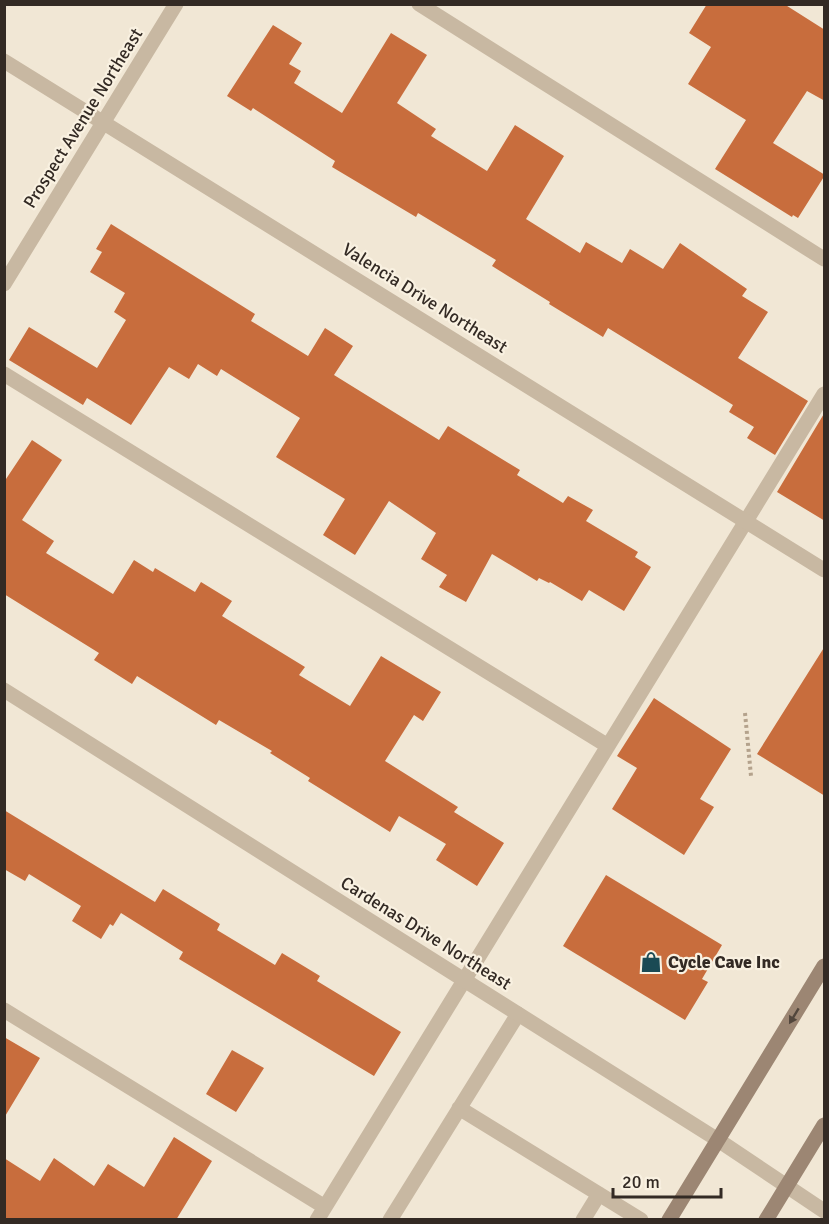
<svg xmlns="http://www.w3.org/2000/svg" width="829" height="1224" font-family="Signika,sans-serif">
<style>
.building{fill:#c86d3d}
.lines{fill:none;stroke-linecap:round;stroke-linejoin:round}
.path{stroke:#b4a28c;stroke-width:4;stroke-dasharray:3 3;stroke-linecap:butt}
.lane{stroke:#c8b8a2;stroke-width:15}
.street{stroke:#c8b8a2;stroke-width:15}
.secondary{stroke:#9c8673;stroke-width:15}
.oneway{fill:#52463c}
.labels{text-anchor:middle;dominant-baseline:central;stroke-width:4.5;stroke-linejoin:round;paint-order:stroke}
.street-label{font-size:18px;fill:#332a24;stroke:#f9f1e1}
.poi-label{font-size:18px;font-weight:bold;fill:#332a24;stroke:#f9f1e1;text-anchor:start}
</style>
<rect width="100%" height="100%" fill="#f1e7d5"/>
<!-- building -->
<path class="building" d="M707,4H784L825,30V101L807,91L773,143L825,175L798,218L793,215L792,217L715,169L746,120L688,84L711,47L689,33Z
M273,25L302,43L289,64L301,71L294,83L342,113L391,33L427,55L397,103L436,129L431,136L487,171L515,125L564,156L526,219L580,253L586,242L622,263L630,249L663,269L680,243L747,289L742,296L768,312L738,358L808,401L775,455L747,438L754,427L729,412L733,405L608,328L603,337L549,304L550,302L492,266L496,260L418,213L416,217L332,167L335,161L253,108L251,111L227,96Z
M111,224L255,314L251,321L308,356L325,328L353,346L334,375L439,440L448,426L520,470L517,475L563,503L568,496L593,510L586,521L638,552L635,557L651,567L624,611L589,590L582,601L550,582L549,583L539,578L537,581L492,554L466,602L439,587L447,575L421,559L436,533L389,501L355,555L323,535L345,499L276,457L300,418L221,369L217,376L198,364L189,379L169,367L131,425L87,398L83,405L9,360L29,327L97,368L126,320L114,312L125,293L90,272L102,252L96,249Z
M825,412V521L777,492Z
M32,440L62,460L22,520L54,541L46,553L113,594L134,560L153,572L155,568L195,592L201,582L232,601L222,616L305,667L299,675L350,706L381,656L441,692L423,721L414,715L385,761L458,807L454,812L504,843L477,886L436,860L446,844L399,816L390,832L308,781L310,778L270,753L272,751L219,720L216,725L137,676L132,684L94,660L99,653L4,594V482Z
M825,646V796L757,754Z
M654,698L731,749L700,799L714,807L684,855L612,809L637,768L617,756Z
M4,810L155,902L163,889L220,924L217,930L275,965L282,953L320,976L317,981L401,1032L374,1076L179,959L183,952L121,913L113,926L110,924L101,939L72,921L81,906L29,874L25,881L4,869Z
M606,875L722,945L702,979L708,982L685,1020L563,946Z
M4,1037L40,1058L4,1118Z
M232,1050L264,1068L236,1112L206,1094Z
M174,1137L212,1161L176,1220H4V1158L40,1181L54,1158L94,1186L108,1164L144,1187Z"/>
<g class="lines">
<!-- path -->
<path class="path" d="M745,713L751,776"/>
<!-- lane -->
<path class="lane" d="M419,4L824,259
M4,374L608,746
M4,1010L325,1207
M459,1108L641,1220
M317,1220L824,394
M390,1220L518,1014
M583,1220L599,1194"/>
<!-- street -->
<path class="street" d="M4,61L824,570
M4,284L176,4
M4,690L718,1140L824,1211"/>
<!-- secondary -->
<path class="secondary" d="M669,1220L824,966
M766,1220L824,1125"/>
</g>
<!-- one-way arrows -->
<defs><path id="oneway-solid" d="M-6-.8H1V-3.2L6.5 0L1 3.2V.8H-6Z" transform="scale(1.5)"/></defs>
<use class="oneway" href="#oneway-solid" transform="translate(794 1016) rotate(121)"/>
<!-- icons -->
<defs>
<symbol id="shop-bare" viewBox="-9 -9 18 18"><path d="M-5-2.5h2.3a2.7 3.5 0 0 1 5.4 0H5L5.5 6h-11ZM-1.5-2.5h3a1.5 2.3 0 0 0-3 0Z" fill="#1a4a54" stroke="#f9f1e1" stroke-width="2.5" paint-order="stroke"/></symbol>
</defs>
<g fill-rule="evenodd">
<use href="#shop-bare" x="636" y="947" width="30" height="30"/>
</g>
<g class="labels">
<!-- street labels -->
<g class="street-label">
<text transform="translate(83 118) rotate(-58)">Prospect Avenue Northeast</text>
<text transform="translate(425 298) rotate(32)">Valencia Drive Northeast</text>
<text transform="translate(426 933) rotate(32)">Cardenas Drive Northeast</text>
</g>
<!-- poi labels -->
<g class="poi-label">
<text x="668" y="962">Cycle Cave Inc</text>
</g>
</g>
<!-- border -->
<rect width="829" height="1224" fill="none" stroke="#332a24" stroke-width="12"/>
<!-- scale -->
<path d="M613 1188v9h108v-9" fill="none" stroke="#332a24" stroke-width="3"/>
<text x="622" y="1188" font-size="18" fill="#332a24" stroke="#f9f1e1" stroke-width="4.5" paint-order="stroke">20 m</text>
</svg>
